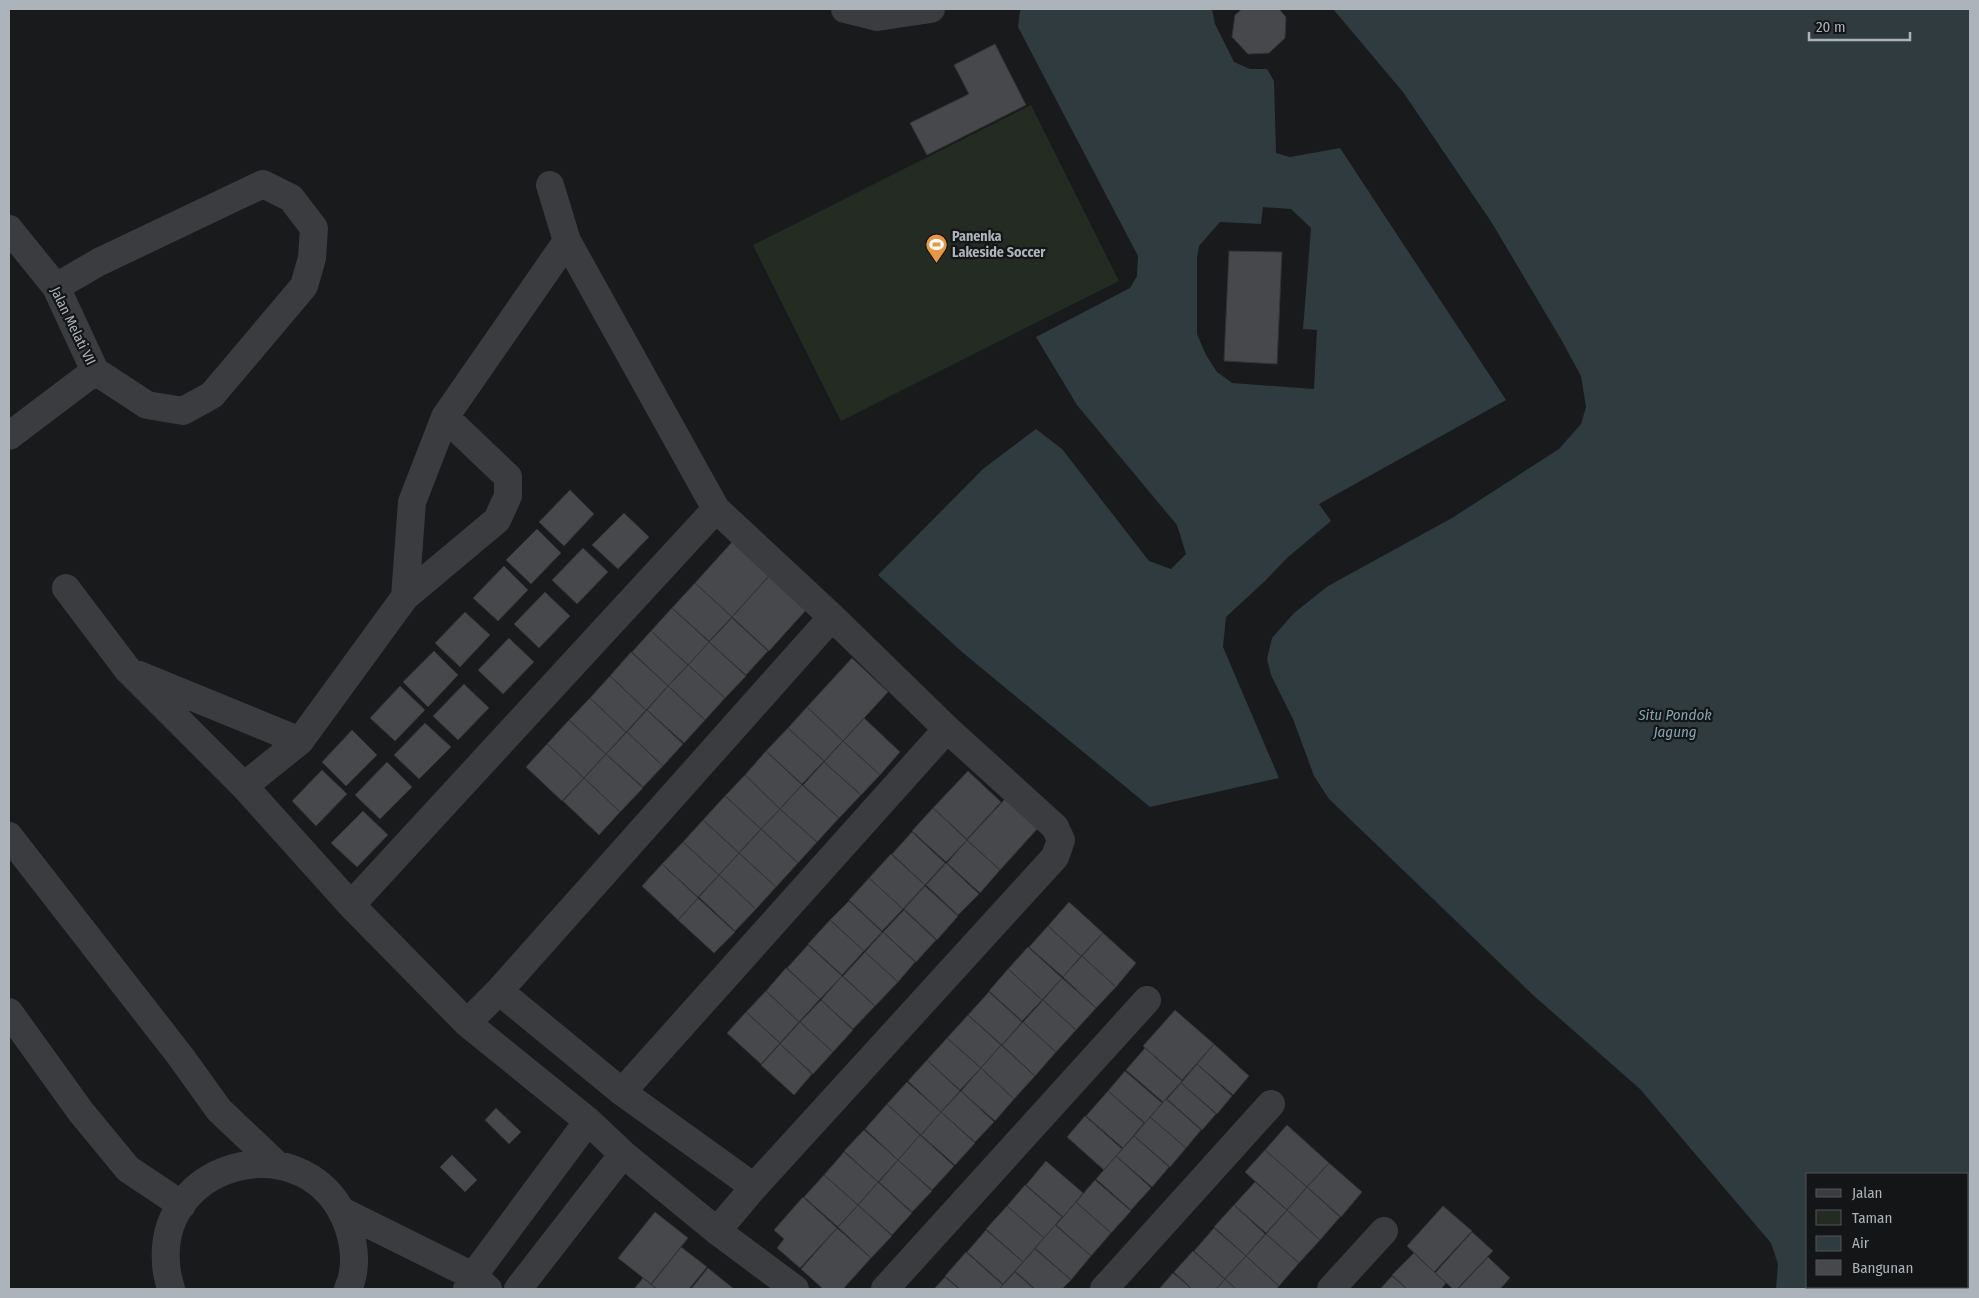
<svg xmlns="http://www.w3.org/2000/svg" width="1979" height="1298" font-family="'Fira Sans Condensed',sans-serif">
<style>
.green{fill:#242b23}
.water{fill:#303b3f;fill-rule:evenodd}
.pier{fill:#191a1b}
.building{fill:#46484b;stroke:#333437}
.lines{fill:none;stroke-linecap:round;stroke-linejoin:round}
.minor{stroke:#3b3c40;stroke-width:28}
.labels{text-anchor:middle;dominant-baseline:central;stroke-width:4.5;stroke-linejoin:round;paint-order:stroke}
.poi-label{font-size:14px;font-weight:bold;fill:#adb3ba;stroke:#141516;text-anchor:start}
.street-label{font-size:14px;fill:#adb3ba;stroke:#141516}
.water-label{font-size:15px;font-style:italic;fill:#86a5b2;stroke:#141516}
</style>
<rect width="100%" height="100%" fill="#191a1b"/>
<!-- green -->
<path class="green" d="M1031,105L1119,281L841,421L753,245Z"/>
<!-- water -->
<path class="water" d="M1022,9H1212L1215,24L1234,62L1250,69H1267L1274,81L1276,153L1290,157L1340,148L1506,400L1319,504L1331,521L1287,558L1266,580L1226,617L1223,647L1279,778L1150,807L962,652L878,575L983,469L1036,429L1062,449L1149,561L1171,569L1186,554L1177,525L1077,405L1036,337L1130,288L1137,276L1138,256L1018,27L1020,11Z
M1333,9L1970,10V1289H1776L1778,1264L1771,1243L1640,1089L1533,995L1329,799L1314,776L1293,719L1271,675L1267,659L1272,638L1294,613L1328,586L1452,518L1559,449L1581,424L1586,407L1581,376L1562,341L1492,223L1403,92ZM1808,1174H1968V1287H1808Z"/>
<!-- pier -->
<path class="pier" d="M1263,207L1291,209L1311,228L1303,329L1317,330L1314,389L1232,383L1217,372L1206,355L1197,334V258L1199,246L1220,222L1261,224Z"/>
<!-- building -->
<path class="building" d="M1242,9H1279L1286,17L1285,38L1269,53L1248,54L1232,37L1235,15Z
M995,44L1026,105L927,155L910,123L969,94L954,65Z
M1229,251L1282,252L1277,364L1224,361Z
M570,490L594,514L564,546L539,522Z
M624,513L649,537L618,569L592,545Z
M537,529L561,553L531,584L506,560Z
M733,541L770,575L732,617L695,583Z
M583,548L608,572L577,604L552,580Z
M504,566L528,590L498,621L473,598Z
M770,575L807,609L769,651L732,617Z
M695,583L732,617L709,641L672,608Z
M545,592L570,616L539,648L514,624Z
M672,608L709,642L688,665L651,631Z
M465,612L490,635L460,667L435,643Z
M732,618L768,651L746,675L709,642Z
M651,631L688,665L668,686L632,652Z
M509,638L534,662L503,694L478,670Z
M709,642L746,676L725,698L688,665Z
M434,651L458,675L428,707L403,682Z
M631,652L668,686L646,710L610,676Z
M852,658L888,692L843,741L807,707Z
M688,665L725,698L705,720L668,686Z
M610,676L646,710L626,732L590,698Z
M464,684L489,708L458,740L433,716Z
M400,686L425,710L395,741L370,718Z
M668,686L705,720L684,743L647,710Z
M590,698L626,732L606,754L569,720Z
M807,707L843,741L824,761L788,728Z
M647,710L683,744L663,766L627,732Z
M864,718L900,752L880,775L843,741Z
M569,720L606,754L584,778L547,744Z
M425,723L451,747L419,779L394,755Z
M788,728L824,761L802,784L766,751Z
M352,730L377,755L346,786L322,762Z
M627,732L663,766L643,787L606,754Z
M843,741L880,775L861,795L824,762Z
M547,744L584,778L562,801L526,767Z
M766,751L802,785L780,809L745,775Z
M606,754L643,788L620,812L584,778Z
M387,762L412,787L380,819L355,795Z
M824,762L861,795L839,818L803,785Z
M322,770L347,794L316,826L292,801Z
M968,771L1001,802L967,839L933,808Z
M745,775L780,809L761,829L725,796Z
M584,778L620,812L599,835L563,801Z
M802,785L839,818L817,842L780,809Z
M725,796L761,829L739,853L703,820Z
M1006,798L1039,827L1000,870L967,840Z
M933,808L967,840L946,862L912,831Z
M780,809L817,842L798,863L761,829Z
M363,811L388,835L357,867L331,843Z
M703,820L739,853L719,875L683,842Z
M761,829L798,863L776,887L739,853Z
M912,832L945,863L925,885L892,854Z
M967,840L1000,870L980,893L947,863Z
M683,842L719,875L698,897L662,864Z
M739,853L776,887L756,909L719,875Z
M891,854L925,885L903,909L869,878Z
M946,863L979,894L958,915L926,885Z
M662,864L698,898L678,920L642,886Z
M719,875L756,909L735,931L699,897Z
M869,878L903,909L882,931L849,900Z
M925,886L958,916L937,940L904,909Z
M698,898L735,932L714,953L678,920Z
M849,901L882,932L864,951L830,920Z
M1069,902L1103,933L1081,956L1048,926Z
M904,910L936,940L916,962L883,932Z
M830,920L864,951L842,975L808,944Z
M1048,926L1081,956L1063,977L1029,947Z
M883,932L915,962L898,982L865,952Z
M1103,933L1136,963L1116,987L1082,956Z
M808,945L842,976L820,999L787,968Z
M1028,947L1062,978L1042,1000L1008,969Z
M865,952L898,982L875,1006L843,976Z
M1082,956L1116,987L1096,1008L1063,977Z
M786,968L820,999L799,1022L766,991Z
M1008,969L1042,1000L1022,1021L989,991Z
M842,976L875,1006L853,1029L821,1000Z
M1062,978L1096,1008L1076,1030L1043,1000Z
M766,991L799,1022L780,1043L746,1012Z
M989,992L1022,1022L1002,1045L968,1015Z
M821,1000L853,1030L833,1052L800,1022Z
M1043,1000L1076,1030L1056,1052L1023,1022Z
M1175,1010L1214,1044L1182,1080L1143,1046Z
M746,1012L780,1043L761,1064L727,1033Z
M968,1015L1001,1045L981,1068L947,1038Z
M800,1022L833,1052L813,1074L780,1044Z
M1023,1022L1056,1052L1035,1076L1002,1045Z
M947,1038L981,1068L960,1090L927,1060Z
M780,1044L812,1074L794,1095L761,1065Z
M1214,1044L1249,1076L1233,1095L1197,1064Z
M1001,1045L1035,1076L1014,1099L981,1068Z
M1145,1048L1182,1081L1163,1102L1126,1070Z
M927,1060L960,1091L941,1112L908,1081Z
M1197,1064L1232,1096L1217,1114L1181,1083Z
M981,1068L1014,1099L995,1121L961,1091Z
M1125,1071L1162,1103L1145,1123L1108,1091Z
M907,1082L941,1112L921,1135L887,1104Z
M1181,1083L1216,1114L1202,1130L1167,1099Z
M961,1091L994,1122L975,1142L941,1112Z
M1108,1091L1144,1123L1123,1148L1086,1116Z
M1166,1099L1201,1130L1186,1148L1150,1117Z
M887,1104L920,1135L898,1160L865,1129Z
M496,1108L521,1132L509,1144L485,1120Z
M941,1112L975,1143L955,1165L921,1135Z
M1085,1116L1122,1149L1104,1170L1067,1137Z
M1150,1117L1186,1148L1170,1167L1134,1136Z
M1287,1125L1329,1163L1307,1187L1265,1150Z
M864,1130L898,1160L878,1182L844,1151Z
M920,1135L954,1166L932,1190L898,1160Z
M1134,1136L1169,1167L1152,1187L1116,1156Z
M1265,1150L1307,1187L1287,1210L1245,1172Z
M844,1152L878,1182L858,1205L824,1175Z
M452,1155L477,1180L465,1192L440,1167Z
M1116,1156L1151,1188L1131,1210L1096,1179Z
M898,1160L932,1191L912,1212L879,1182Z
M1046,1161L1083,1193L1063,1217L1026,1185Z
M1329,1163L1362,1192L1341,1217L1307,1187Z
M824,1175L858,1205L838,1227L804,1197Z
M1095,1180L1131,1211L1111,1233L1076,1202Z
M878,1182L912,1213L892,1235L858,1205Z
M1255,1182L1287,1210L1266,1233L1234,1205Z
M1025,1185L1062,1217L1044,1238L1007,1206Z
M1307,1187L1340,1217L1320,1240L1287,1210Z
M803,1197L837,1228L800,1268L777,1248L784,1239L774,1230Z
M1076,1202L1111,1233L1091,1256L1056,1225Z
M858,1205L892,1236L871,1258L838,1227Z
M1234,1205L1265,1234L1246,1256L1214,1227Z
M1007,1206L1044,1238L1023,1262L986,1229Z
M1443,1206L1472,1231L1434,1272L1407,1246Z
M1287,1210L1320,1240L1299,1263L1266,1234Z
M655,1212L688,1238L651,1284L618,1258Z
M1055,1225L1091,1256L1071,1280L1035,1248Z
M837,1228L871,1258L843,1289H823L801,1269Z
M1214,1228L1246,1256L1225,1279L1194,1251Z
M986,1230L1023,1262L1003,1284L967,1252Z
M1472,1232L1493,1251L1457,1289H1453L1435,1273Z
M1266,1234L1299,1263L1279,1286L1246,1256Z
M681,1247L707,1267L689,1289H657L651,1285Z
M1035,1249L1071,1280L1062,1289H1035L1015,1271Z
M1193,1251L1225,1279L1216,1289H1192L1174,1272Z
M966,1252L1003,1285L999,1289H960L945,1276Z
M1414,1253L1446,1283L1441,1289H1407L1392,1275Z
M1246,1256L1279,1286L1276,1289H1236L1225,1279Z
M1488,1257L1510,1278L1500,1289H1458Z
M708,1268L734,1289H691Z
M1015,1272L1034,1289H999Z
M1173,1273L1192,1289H1159Z
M1392,1276L1407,1289H1380Z
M945,1277L959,1289H934Z
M643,1278L657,1289H634Z
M1225,1279L1236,1289H1216Z"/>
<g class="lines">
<!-- minor -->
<path class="minor" d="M845,9L877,17L931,9
M550,185L567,241L716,509L832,617L947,729L1055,827L1061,840L1055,857L754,1187L717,1231
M9,229L56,287L95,371L147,405L183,411L212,395L304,286L312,258L314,228L291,198L263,184L99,262L56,287
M9,436L95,371
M66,588L128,670L244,786L351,905L467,1023L588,1121L623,1154L717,1231L795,1289
M405,597L412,502L445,417L567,241
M139,675L300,741
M244,786L300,741L405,597L497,520L508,496V477L445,417
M9,836L181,1057L219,1110L276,1164
M351,905L716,509
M499,991L622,1092L754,1187
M9,1012L81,1112L128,1169L182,1205
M467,1023L499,991L832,617
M622,1092L947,729
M342,1211L473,1276L488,1289
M171,1289C169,1281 166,1272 166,1263C158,1159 310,1122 348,1226C355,1246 357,1270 348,1289
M467,1289L473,1276L588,1121
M518,1289L623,1154
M885,1289L1147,1000
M1104,1289L1271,1104
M1331,1289L1384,1231"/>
</g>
<!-- icons -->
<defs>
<symbol id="stadium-pin" viewBox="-11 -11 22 30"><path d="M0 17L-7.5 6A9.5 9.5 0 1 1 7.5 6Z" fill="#e79646" stroke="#141516"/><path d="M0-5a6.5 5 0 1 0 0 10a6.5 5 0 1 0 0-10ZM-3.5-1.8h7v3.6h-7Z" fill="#fff"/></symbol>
</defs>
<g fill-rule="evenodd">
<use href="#stadium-pin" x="924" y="232" width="25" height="34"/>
</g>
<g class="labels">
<!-- poi labels -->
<g class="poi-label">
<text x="952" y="236">Panenka<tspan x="952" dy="16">Lakeside Soccer</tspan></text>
</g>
<!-- street labels -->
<g class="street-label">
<text transform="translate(73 326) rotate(64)">Jalan Melati VII</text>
</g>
<!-- water labels -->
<g class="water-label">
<text x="1675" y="715">Situ Pondok<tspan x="1675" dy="17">Jagung</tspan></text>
</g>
</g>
<!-- border -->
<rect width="1979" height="1298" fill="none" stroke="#adb3ba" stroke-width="20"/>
<!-- legend -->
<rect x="1806" y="1173" width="162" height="115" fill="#141516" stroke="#515458"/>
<rect x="1816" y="1189" width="25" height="8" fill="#3b3c40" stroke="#515458"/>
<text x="1852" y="1198" font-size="15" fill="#adb3ba">Jalan</text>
<rect x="1816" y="1210" width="25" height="15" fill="#242b23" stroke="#515458"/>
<text x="1852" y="1223" font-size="15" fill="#adb3ba">Taman</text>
<rect x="1816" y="1236" width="25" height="15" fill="#303b3f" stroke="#515458"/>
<text x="1852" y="1248" font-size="15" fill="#adb3ba">Air</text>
<rect x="1816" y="1260" width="25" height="15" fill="#46484b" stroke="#515458"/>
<text x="1852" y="1273" font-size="15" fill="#adb3ba">Bangunan</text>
<!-- scale -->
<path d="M1809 32v8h101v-8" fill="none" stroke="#adb3ba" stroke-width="2.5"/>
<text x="1816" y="32" font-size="15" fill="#adb3ba" stroke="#141516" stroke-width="4" paint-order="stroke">20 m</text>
</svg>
